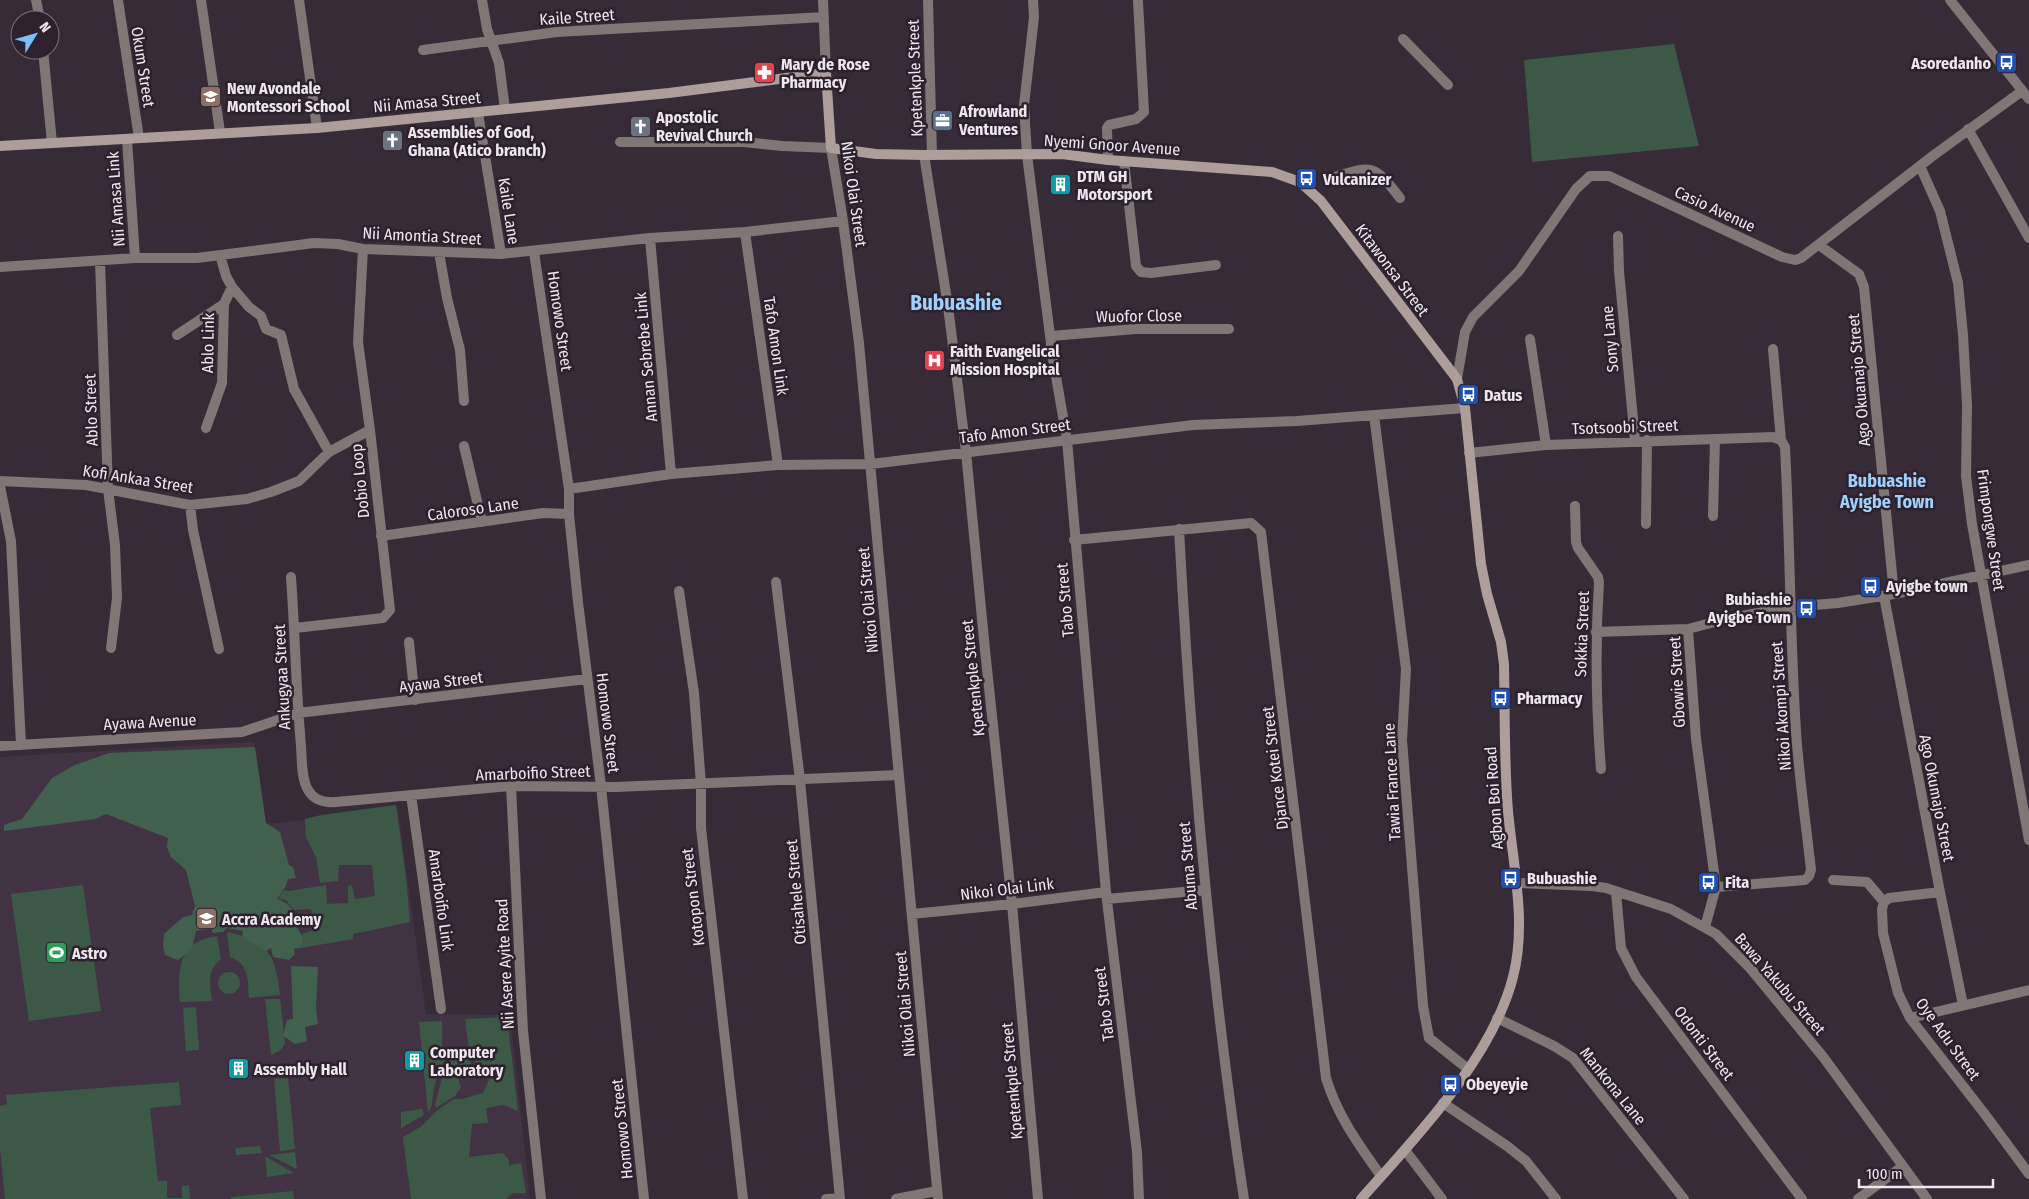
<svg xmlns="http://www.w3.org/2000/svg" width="2029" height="1199" font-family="'Fira Sans Condensed',sans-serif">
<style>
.built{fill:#423344}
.green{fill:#3c5948}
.forest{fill:#42604e}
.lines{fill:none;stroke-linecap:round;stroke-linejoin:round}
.street{stroke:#807675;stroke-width:10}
.secondary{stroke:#ad9e9c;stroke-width:10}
.labels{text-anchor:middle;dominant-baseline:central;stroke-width:5;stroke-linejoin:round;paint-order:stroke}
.street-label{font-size:16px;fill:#efe7ef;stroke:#2c212d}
.poi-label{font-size:16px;font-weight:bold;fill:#efe7ef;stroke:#2c212d;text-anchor:start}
.neighbourhood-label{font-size:18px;font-weight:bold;fill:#9fcffb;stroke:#2c212d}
.district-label{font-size:21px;font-weight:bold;fill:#9fcffb;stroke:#2c212d}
</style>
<rect width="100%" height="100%" fill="#362b37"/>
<!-- built -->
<path class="built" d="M254,742L266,824L398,810L426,1014L510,1015L530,1199H0V757Z"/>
<!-- green -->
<path class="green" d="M1674,44L1699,146L1532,162L1524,60Z
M396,805L406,878L410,922L353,934V939L295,949L301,946L304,937L302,934L313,930L312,921L306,922V918L298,919V916L312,914L311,909L294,910L286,900L278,899L284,890L289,891L326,885L327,904L348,903V886L352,885L355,899L375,896L372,865H378H339L338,881L320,883L316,857L306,837L305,819L321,815Z
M83,885L101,1011L29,1021L11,894Z
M227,932C269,941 275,954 280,995L249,998C248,980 249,964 230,957Z
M217,936L221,959C206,970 210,985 212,1001L180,1002C177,970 179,941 217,936Z
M218 983a11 11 0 1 1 22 0a11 11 0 1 1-22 0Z
M265,999H280L285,1043L281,1050L271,1055Z
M196,1007L199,1050L186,1051L183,1008Z
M507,1017L518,1111L504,1105L486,1108L488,1123L472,1124L469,1157L503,1153L509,1160V1165L521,1163L526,1193H513L506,1199H411L403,1137L422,1126L436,1111L454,1099H462L483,1093L490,1078L500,1071L495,1068L483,1070C467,1058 468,1037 465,1019Z
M442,1021V1047L453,1048C445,1060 437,1074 434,1088C432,1096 434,1105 428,1112L419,1022Z
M459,1051L468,1055L471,1064L460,1074L459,1082L461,1087L455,1096L436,1108L435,1104L446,1064Z
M288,1078L295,1149L280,1151L274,1079Z
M179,1082L181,1105L150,1108L158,1181H167V1198H182V1186L189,1185L190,1199H5L0,1148V1106L7,1104L6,1095Z
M422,1109L424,1115L401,1128V1112Z
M260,1146L262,1153L236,1155L235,1148Z
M295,1152L297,1169L269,1155Z
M265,1156L294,1173L267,1177Z
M293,1191L294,1199H231V1197Z"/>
<!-- forest -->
<path class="forest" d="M255,747L266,823L280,832L289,865L293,867L296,878L288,879L286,886L277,899C302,906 290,925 304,937L301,947L294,949L295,954L289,960L273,957L271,948L266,951L242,936L243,931L227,928L223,932L213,933L211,929L196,931L192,949L178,960L165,955L163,946L164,934L183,917L192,915L195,906L186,870L171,857L167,847L168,838L106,814L95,819L4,831V825L22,819L52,778L75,765L109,753Z
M291,966L318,967L316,1008L318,1024L305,1027L307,1041L295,1044L283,1036L287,1020L293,1019Z"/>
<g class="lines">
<!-- street -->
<path class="street" d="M36,0L40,20
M118,0L139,138
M201,0L220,132
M299,0L317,128
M482,0L487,29L499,63L505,109
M823,0L826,73
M928,0L932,155
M1033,0L1034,17L1024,105L1027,155L1053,359L1067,440L1106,892L1137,1152L1139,1199
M1950,0L2029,99
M1403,39L1448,85
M43,50L52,143
M423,50L557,32L824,17
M478,113L501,254
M1968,129L2029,238
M127,139L135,258
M620,142H744L782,146L831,148L843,221L859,343L938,1199
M924,155L948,306L966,452L985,650L1012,904L1038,1199
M1108,160L1107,128L1109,125L1136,119L1144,112L1138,1
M1124,161L1136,266L1141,272L1151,273L1216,265
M1920,166L1940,211L1958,283L1963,335L1967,405L1966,476L1972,524L2029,840
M1329,179C1371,166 1372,161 1400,198
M745,232L778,465
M1618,236L1619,271L1635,440
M650,238L671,474
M1819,245L1859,274L1864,287L1894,594
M439,252L447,298L460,350L464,401
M534,252L569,489V514L578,602L601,786L644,1199
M220,255L226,276L232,287L249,307L261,316L266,329L281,335L294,389L329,452
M100,261L108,489L115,545L117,598L111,648
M0,267L135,258H197L314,243L338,244L363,249L501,254L650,238L745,232L843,221
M177,335L224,304
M1051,336L1136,329H1229
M1530,339L1546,445
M1457,379L1465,332L1473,317L1519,271L1576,189L1590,176H1609L1782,257L1795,260L1801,258L1934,155L2022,91
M1374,415L1406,669L1402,740L1423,1006L1429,1038L1468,1069
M206,428L222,383L224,304L232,287
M464,446L482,522
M1469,453L1546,445L1773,437L1781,440
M0,481L86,485L190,505L247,499L271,492L299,481L329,452L370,430
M0,486L11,541L21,745
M569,489L671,474L778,465L871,464L1193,425L1297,421L1465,408
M190,505L193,530L219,649
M1575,506L1576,542L1578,548L1598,577L1599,582C1595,645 1596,706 1601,769
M1713,516L1715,439
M1646,524L1647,440
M1179,529C1191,754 1210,977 1244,1199
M381,536L543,513L569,514
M1074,540L1251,523L1261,532L1326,1078C1337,1115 1359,1145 1381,1176
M291,577C295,633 296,690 301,746C302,759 301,776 307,788C313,800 323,803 336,802L511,786L616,787L899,775
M776,582L800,780L840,1199
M679,591L694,693L701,784V828L743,1199
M1884,596L1940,892L1963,1005
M295,628L383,618L390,610L370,430L358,342L363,249
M1596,632L1688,629
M409,642L415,700
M0,746L242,732L298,713L587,679
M511,786L523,1031L541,1199
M411,795L441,1009
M1833,880L1867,882L1884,902
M1517,883L1592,886L1606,888L1671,909L1716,934L1750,968L1824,1058L1927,1199
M1716,887L1805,880L1809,876L1811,870C1806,824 1799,777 1796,731C1790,636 1790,542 1785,447L1781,440L1773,349
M1616,892L1621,948L1636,977L1802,1199
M1940,892L1889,898L1884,902L1882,909L1883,933L1898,993L1910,1018L1984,1113L2029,1174
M1107,899L1205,890
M912,914L1012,904L1106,892
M1705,927L1716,887L1696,739L1688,629L1726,619L1790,607L1838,603L1894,594L2029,565
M1497,1018L1554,1046L1573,1058L1684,1199
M1910,1018L2029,990
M1443,1103L1507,1146L1526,1161L1556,1199
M1405,1150L1442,1199
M826,1199L840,1198
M896,1199L937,1191
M1858,1199L1903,1166"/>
<!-- secondary -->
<path class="secondary" d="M0,146L317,128L669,93L826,73L831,148L876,154L924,155L1062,154L1108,160L1272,172L1300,182L1321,201L1457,379L1465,408L1481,564L1487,594L1501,642L1504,664C1505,713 1504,763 1508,811C1513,866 1527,923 1513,977C1492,1059 1416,1137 1361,1199"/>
</g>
<!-- icons -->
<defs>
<symbol id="bus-square" viewBox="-11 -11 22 22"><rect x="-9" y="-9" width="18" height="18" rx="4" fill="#1a4fb4" stroke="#2c212d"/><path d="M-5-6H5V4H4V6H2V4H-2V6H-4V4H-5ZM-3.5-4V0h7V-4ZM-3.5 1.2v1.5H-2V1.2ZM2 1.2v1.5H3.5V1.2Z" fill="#fff"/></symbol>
<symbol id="pharmacy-square" viewBox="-11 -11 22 22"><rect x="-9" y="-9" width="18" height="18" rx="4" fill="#e0444e" stroke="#2c212d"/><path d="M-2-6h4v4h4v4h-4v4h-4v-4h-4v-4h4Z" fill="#fff"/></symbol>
<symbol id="school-square" viewBox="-11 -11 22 22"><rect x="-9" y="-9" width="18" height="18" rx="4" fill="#8d6e63" stroke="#2c212d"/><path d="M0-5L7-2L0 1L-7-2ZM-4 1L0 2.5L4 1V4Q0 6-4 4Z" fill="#fff"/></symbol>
<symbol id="office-square" viewBox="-11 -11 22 22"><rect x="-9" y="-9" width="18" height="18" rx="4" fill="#5c6f8a" stroke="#2c212d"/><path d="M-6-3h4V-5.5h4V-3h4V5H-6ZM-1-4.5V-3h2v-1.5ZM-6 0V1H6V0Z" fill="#fff"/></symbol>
<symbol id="church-square" viewBox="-11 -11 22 22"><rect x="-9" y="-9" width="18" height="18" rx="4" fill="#6b7280" stroke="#2c212d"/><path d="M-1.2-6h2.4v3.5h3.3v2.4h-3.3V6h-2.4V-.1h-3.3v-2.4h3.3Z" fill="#fff"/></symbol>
<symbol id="building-square" viewBox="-11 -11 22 22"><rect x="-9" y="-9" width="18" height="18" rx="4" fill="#0f9aa8" stroke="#2c212d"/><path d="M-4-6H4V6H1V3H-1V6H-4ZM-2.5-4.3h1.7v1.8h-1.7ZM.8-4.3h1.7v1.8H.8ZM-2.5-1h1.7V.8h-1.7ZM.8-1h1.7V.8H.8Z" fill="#fff"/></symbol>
<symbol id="hospital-square" viewBox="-11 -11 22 22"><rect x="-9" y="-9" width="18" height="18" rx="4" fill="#e0444e" stroke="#2c212d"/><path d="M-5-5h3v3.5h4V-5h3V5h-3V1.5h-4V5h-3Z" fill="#fff"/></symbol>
<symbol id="stadium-square" viewBox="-11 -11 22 22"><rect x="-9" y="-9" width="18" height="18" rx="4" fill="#2e9e5b" stroke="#2c212d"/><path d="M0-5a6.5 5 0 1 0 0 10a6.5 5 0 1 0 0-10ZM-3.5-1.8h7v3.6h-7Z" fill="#fff"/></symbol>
</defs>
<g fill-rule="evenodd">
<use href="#bus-square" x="1994" y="50" width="25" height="25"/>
<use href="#pharmacy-square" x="752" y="60" width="25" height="25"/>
<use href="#school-square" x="198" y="84" width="25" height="25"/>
<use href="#office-square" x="930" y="108" width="25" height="25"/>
<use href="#church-square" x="628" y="114" width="25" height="25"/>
<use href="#church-square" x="380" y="128" width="25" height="25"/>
<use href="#bus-square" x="1294" y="166" width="25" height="25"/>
<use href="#building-square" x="1048" y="172" width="25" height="25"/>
<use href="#hospital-square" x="922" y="348" width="25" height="25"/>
<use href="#bus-square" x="1456" y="382" width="25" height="25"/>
<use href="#bus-square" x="1858" y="574" width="25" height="25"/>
<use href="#bus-square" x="1794" y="596" width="25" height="25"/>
<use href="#bus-square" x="1488" y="686" width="25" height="25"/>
<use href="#bus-square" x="1498" y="866" width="25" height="25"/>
<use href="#bus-square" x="1696" y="870" width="25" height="25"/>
<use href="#school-square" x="194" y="906" width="25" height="25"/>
<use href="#stadium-square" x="44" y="940" width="25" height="25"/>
<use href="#building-square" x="402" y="1048" width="25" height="25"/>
<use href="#building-square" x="226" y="1056" width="25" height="25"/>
<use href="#bus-square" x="1438" y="1072" width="25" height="25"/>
</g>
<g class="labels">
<!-- street labels -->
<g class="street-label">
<text transform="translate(577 17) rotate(-4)">Kaile Street</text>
<text transform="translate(143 67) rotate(81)">Okum Street</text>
<text transform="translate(915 78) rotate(-92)">Kpetenkple Street</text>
<text transform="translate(427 102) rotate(-5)">Nii Amasa Street</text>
<text transform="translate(1112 145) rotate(4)">Nyemi Gnoor Avenue</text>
<text transform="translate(854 194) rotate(82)">Nikoi Olai Street</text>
<text transform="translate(116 199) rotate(-94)">Nii Amasa Link</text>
<text transform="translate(1715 209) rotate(25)">Casio Avenue</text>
<text transform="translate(509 211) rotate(81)">Kaile Lane</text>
<text transform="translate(422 236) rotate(3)">Nii Amontia Street</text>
<text transform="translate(1392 270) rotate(53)">Kitawonsa Street</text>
<text transform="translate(1139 316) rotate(-1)">Wuofor Close</text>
<text transform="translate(560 321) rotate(82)">Homowo Street</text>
<text transform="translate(1610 339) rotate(-95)">Sony Lane</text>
<text transform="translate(208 343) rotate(-89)">Ablo Link</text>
<text transform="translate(776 346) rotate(82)">Tafo Amon Link</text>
<text transform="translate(646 357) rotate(-95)">Annan Sebrebe Link</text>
<text transform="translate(1859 380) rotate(-95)">Ago Okuanajo Street</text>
<text transform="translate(91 410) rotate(-92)">Ablo Street</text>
<text transform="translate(1625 427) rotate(-2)">Tsotsoobi Street</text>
<text transform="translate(1015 431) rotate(-7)">Tafo Amon Street</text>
<text transform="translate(138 479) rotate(9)">Kofi Ankaa Street</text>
<text transform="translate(360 481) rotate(-96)">Dobio Loop</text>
<text transform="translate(473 509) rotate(-8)">Caloroso Lane</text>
<text transform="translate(1991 530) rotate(82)">Frimpongwe Street</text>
<text transform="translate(868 600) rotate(-95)">Nikoi Olai Street</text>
<text transform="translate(1065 600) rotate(-95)">Tabo Street</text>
<text transform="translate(1582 634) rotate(-88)">Sokkia Street</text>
<text transform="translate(282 677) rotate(-93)">Ankugyaa Street</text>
<text transform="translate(973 678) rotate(-96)">Kpetenkple Street</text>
<text transform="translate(441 682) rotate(-7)">Ayawa Street</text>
<text transform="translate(1677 682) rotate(-93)">Gbowie Street</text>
<text transform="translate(1781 706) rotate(-94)">Nikoi Akompi Street</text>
<text transform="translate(150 722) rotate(-3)">Ayawa Avenue</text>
<text transform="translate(608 723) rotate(83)">Homowo Street</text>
<text transform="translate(1275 768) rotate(-97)">Djance Kotei Street</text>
<text transform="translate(533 773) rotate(-2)">Amarboifio Street</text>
<text transform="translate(1392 782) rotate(-93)">Tawia France Lane</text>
<text transform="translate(1494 798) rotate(-94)">Agbon Boi Road</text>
<text transform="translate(1937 798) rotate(79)">Ago Okumajo Street</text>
<text transform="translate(1188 866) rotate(-95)">Abuma Street</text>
<text transform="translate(1007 889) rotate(-7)">Nikoi Olai Link</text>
<text transform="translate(796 892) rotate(-95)">Otisahele Street</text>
<text transform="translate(693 897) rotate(-97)">Kotopon Street</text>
<text transform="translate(441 900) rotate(82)">Amarboifio Link</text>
<text transform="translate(505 964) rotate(-93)">Nii Asere Ayite Road</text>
<text transform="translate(1780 984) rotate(49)">Bawa Yakubu Street</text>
<text transform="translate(905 1004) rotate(-95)">Nikoi Olai Street</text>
<text transform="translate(1104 1004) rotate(-97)">Tabo Street</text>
<text transform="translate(1948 1039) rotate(54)">Oye Adu Street</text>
<text transform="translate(1704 1043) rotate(53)">Odonti Street</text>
<text transform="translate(1012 1081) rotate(-95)">Kpetenkple Street</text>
<text transform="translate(1613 1086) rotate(51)">Mankona Lane</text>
<text transform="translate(622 1129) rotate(-96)">Homowo Street</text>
</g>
<!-- poi labels -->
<g class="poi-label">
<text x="1991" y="63" text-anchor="end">Asoredanho</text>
<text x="781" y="64">Mary de Rose<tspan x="781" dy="18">Pharmacy</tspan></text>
<text x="227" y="88">New Avondale<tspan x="227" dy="18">Montessori School</tspan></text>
<text x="959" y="111">Afrowland<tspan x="959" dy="18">Ventures</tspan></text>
<text x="656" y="117">Apostolic<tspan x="656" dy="18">Revival Church</tspan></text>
<text x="408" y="132">Assemblies of God,<tspan x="408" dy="18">Ghana (Atico branch)</tspan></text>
<text x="1077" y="176">DTM GH<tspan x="1077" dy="18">Motorsport</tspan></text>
<text x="1323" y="179">Vulcanizer</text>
<text x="950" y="351">Faith Evangelical<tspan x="950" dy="18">Mission Hospital</tspan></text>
<text x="1484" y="395">Datus</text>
<text x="1886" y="586">Ayigbe town</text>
<text x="1791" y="599" text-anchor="end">Bubiashie<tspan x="1791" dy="18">Ayigbe Town</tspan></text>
<text x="1517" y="698">Pharmacy</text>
<text x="1527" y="878">Bubuashie</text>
<text x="1725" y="882">Fita</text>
<text x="222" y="919">Accra Academy</text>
<text x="72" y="953">Astro</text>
<text x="430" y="1052">Computer<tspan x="430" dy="18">Laboratory</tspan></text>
<text x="254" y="1069">Assembly Hall</text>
<text x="1466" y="1084">Obeyeyie</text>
</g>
<!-- neighbourhood labels -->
<g class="neighbourhood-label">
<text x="1887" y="481">Bubuashie<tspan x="1887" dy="21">Ayigbe Town</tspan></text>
</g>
<!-- district labels -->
<g class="district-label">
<text x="956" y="303">Bubuashie</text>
</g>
</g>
<!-- north arrow -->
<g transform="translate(35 35) rotate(53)"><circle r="24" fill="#2c212d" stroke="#7a707b"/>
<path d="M0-4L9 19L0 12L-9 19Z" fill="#7cbef9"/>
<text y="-8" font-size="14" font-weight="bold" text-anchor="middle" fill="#efe7ef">N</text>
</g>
<!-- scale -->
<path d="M1859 1179v8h134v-8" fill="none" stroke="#efe7ef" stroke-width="2.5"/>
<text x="1866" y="1179" font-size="15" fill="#efe7ef" stroke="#2c212d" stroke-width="4" paint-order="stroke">100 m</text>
</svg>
